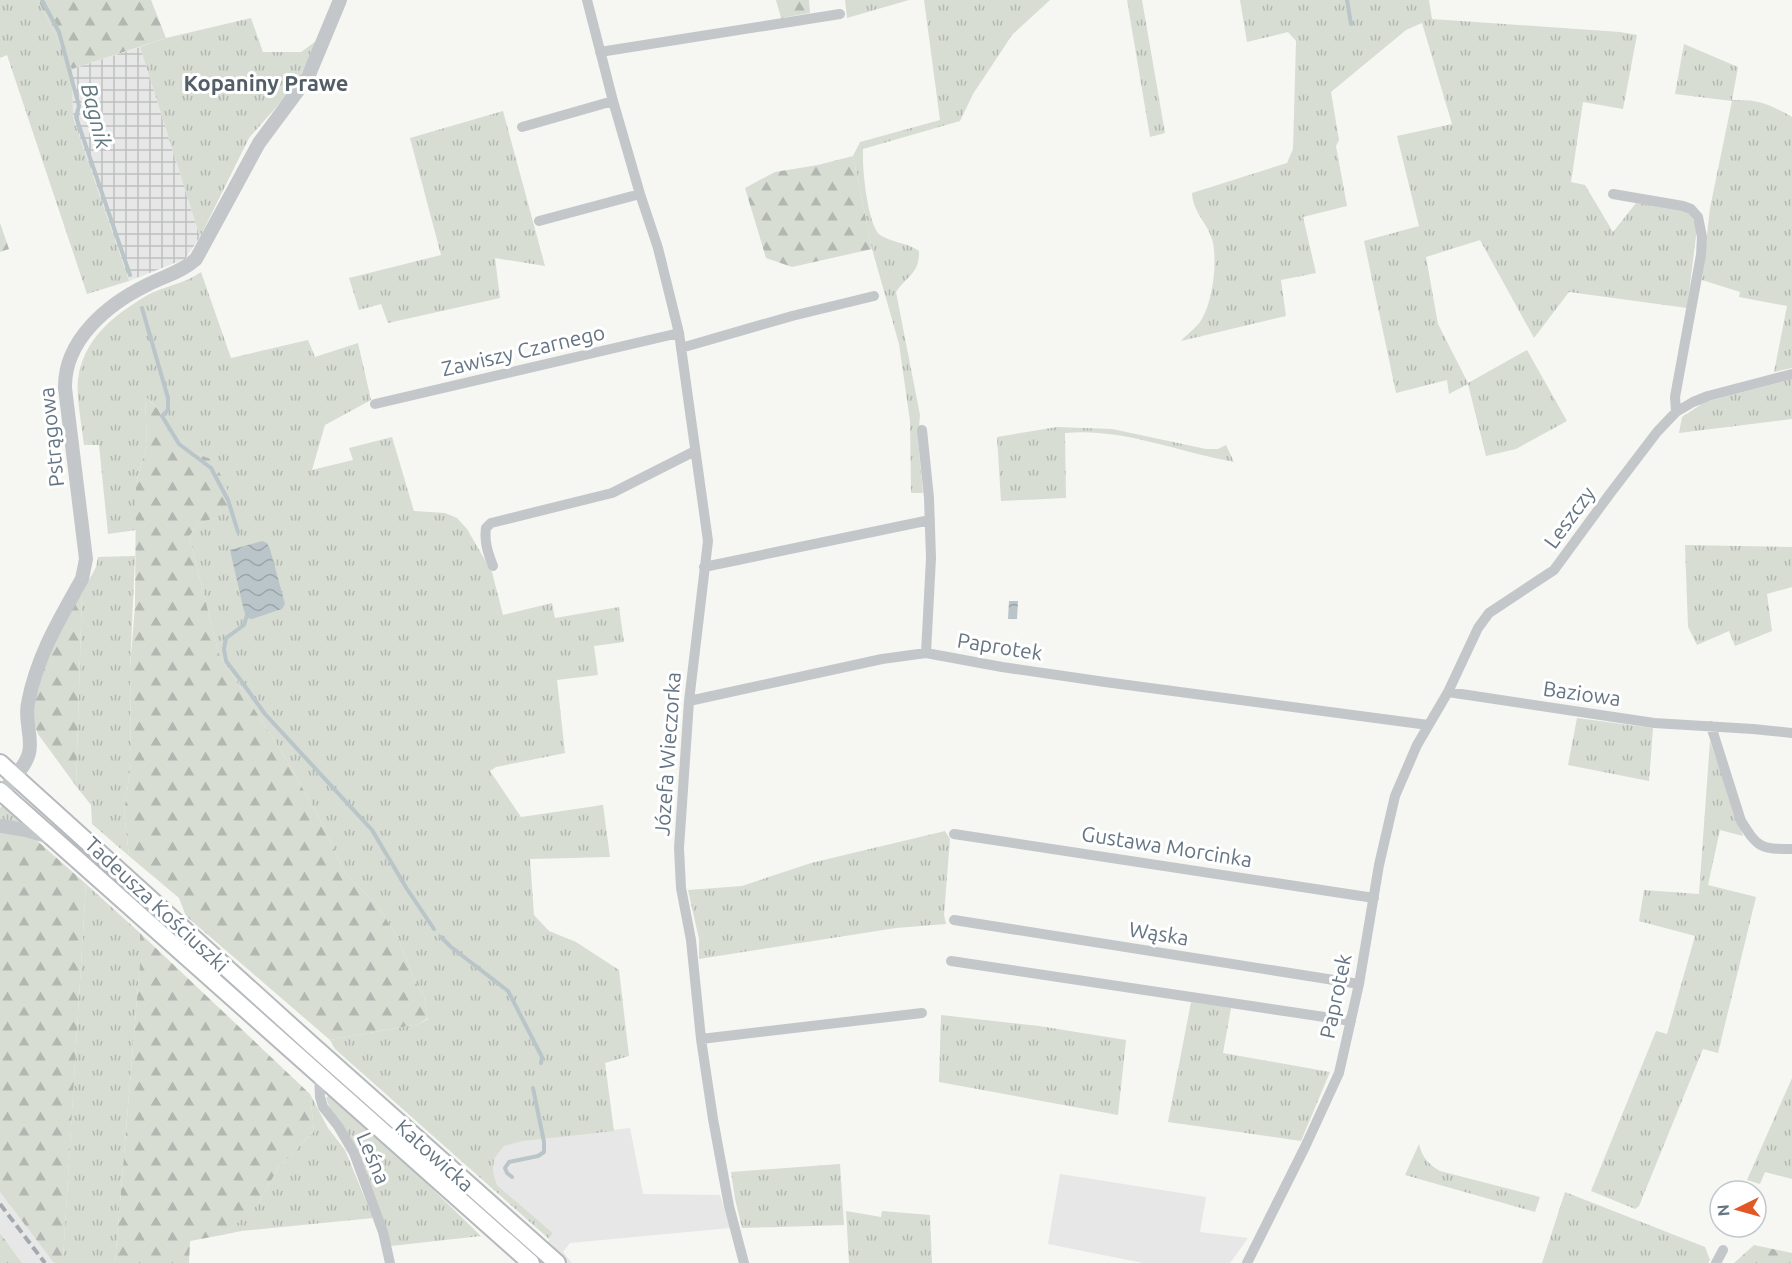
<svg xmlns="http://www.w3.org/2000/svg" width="1792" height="1263" font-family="Ubuntu,sans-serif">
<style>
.built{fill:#e6e7e6}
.industrial{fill:url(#industrial-grid)}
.grass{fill:url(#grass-tufts)}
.forest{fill:url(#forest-firs)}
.water{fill:url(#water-waves)}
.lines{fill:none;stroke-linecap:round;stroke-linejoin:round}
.stream{stroke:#bac5c9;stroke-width:4}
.primary-casing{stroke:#b6babe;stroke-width:20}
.minor{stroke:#c3c7ca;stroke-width:10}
.tertiary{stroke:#c3c7ca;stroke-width:14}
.primary{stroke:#fff;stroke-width:16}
.rail{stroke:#a4a9af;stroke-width:4;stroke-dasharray:9 4.5;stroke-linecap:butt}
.labels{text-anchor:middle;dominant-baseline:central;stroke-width:6;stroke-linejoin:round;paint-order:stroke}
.street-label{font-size:21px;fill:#657583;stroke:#fff}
.neighbourhood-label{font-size:22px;font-weight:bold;fill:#535e68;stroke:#fff}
.water-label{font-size:22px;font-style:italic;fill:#60777f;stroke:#fff}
</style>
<defs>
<pattern id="industrial-grid" width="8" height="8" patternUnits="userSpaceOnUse" patternTransform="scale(1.5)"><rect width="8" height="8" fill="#e6e7e6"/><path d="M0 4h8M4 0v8" fill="none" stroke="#bec0c0"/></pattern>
<pattern id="grass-tufts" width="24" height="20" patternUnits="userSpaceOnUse" patternTransform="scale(1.5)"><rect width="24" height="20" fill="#d7ddd3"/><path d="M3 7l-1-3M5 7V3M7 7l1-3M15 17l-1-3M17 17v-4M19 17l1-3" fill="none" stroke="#b2b8b1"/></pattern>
<pattern id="forest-firs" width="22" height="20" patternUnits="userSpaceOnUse" patternTransform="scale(1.5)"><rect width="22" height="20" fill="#d7ddd3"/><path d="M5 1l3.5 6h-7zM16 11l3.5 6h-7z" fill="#b2b8b1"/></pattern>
<pattern id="water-waves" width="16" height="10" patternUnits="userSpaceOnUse" patternTransform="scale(1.5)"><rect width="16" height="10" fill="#bac5c9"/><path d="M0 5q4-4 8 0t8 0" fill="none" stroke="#9ba5a9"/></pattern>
</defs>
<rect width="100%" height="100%" fill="#f6f6f2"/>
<!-- built -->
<path class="built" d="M630,1128L643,1194L720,1195L730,1228L570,1243L563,1252L572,1263H536L553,1233L497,1185L493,1172L494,1159L504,1146L523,1141Z
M1060,1174L1206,1197L1200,1232L1248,1238L1230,1263H1143L1048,1244Z
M0,1192L54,1263H22L0,1233Z"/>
<!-- industrial -->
<path class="industrial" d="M140,47L200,237L185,259L129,281L73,118L72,69Z"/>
<!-- grass -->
<path class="grass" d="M0,0H38L72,69L73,118L129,281L87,294L7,55L0,58Z
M845,0H909L847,18Z
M924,0H1050L1012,35L973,94L960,121L863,149C862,166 867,224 880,235C890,242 908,243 919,251C920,273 907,276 896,292L920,415L918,439L923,493H911L910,421L899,344L872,249L853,156L860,142L940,120Z
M1127,0H1142L1165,133L1150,137Z
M1240,0H1429L1432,19L1620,32L1637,35L1623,109L1583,102L1571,182L1585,185L1613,232L1636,203L1681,209L1691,215L1697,228L1687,308L1569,292L1534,338L1480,240L1426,257L1438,324L1468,383L1527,350L1567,421L1516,449L1486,456L1468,384L1449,394L1447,380L1396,393L1364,241L1419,226L1397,136L1452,124L1422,23L1406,30L1331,92L1339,140L1336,146L1347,206L1303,217L1316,273L1281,280L1286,316L1181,341C1188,333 1199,326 1203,317C1213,298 1218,260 1212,239C1207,222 1193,213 1192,193L1287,163L1293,149L1296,41L1288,32L1247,42Z
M251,18L263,52H301L319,39L295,86L249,138L200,237L140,47L166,38Z
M1684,44L1738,67L1732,100C1759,99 1769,104 1792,117V368L1774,372L1787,306L1739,297L1740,292L1702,280L1710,208L1732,101L1675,94Z
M503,111L545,266L495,258L500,298L388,323L381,304L359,310L349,278L441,255L410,138Z
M201,272L231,358L308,340L315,357L358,343L371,400L325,425L312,470L353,460L349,448L392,437L414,511L445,513L457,518L467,529L492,572L503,615L552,603L555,618L619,607L624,642L594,646L598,675L557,680L565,753L496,767L490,771L521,817L603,805L610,857L530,859L534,915L549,931L576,942L619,970L629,1056L605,1063L614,1131L523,1141L504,1146L494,1159L493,1172L497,1185L553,1233L549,1239L335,1049L330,1040L419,1024L428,1019L424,996L414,979L398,938L376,903L346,875L320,820L288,762L219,654L189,536L199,524L214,518L211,459L192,452L174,439L158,409L145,396L147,445L136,483V530L108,534L99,445H84C82,427 76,396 78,380C83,339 113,316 146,296C163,286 185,284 201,272Z
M1792,379V419L1679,433L1682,417L1705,402Z
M1057,427L1112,429L1206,449H1218L1226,445L1234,462C1177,452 1124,428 1065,433L1066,498L1001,501L997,437Z
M1685,545L1792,547V587L1767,594L1772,631L1735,646L1729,631L1697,645L1688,627Z
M135,556L130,668L131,764L124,812L129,856L92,824L91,805L76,786L82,593L96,567L98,557Z
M1577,718L1653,728L1649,781L1568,765Z
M1710,741L1743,836L1720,830L1708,885L1756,897L1718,1053L1703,1049L1639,1206L1635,1209L1591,1191L1656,1031L1667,1034L1695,936L1639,921L1644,890L1699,894Z
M4,803L35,830L0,822V808Z
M945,831L950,839L944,915L946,924L896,928L699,959V939L688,890L742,886L811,863Z
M86,884L140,933V963L115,1263H54L63,1258Z
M1191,1002L1231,1008L1223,1053L1330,1072L1301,1141L1168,1122Z
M941,1015L1039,1026L1126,1040L1118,1115L939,1082Z
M1792,1078V1179L1765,1172L1760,1184L1747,1180Z
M310,1094L328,1128L345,1150L373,1218L241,1231L222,1235L258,1204L278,1168L314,1131Z
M329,1095L416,1173L481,1236L391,1246L329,1106L326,1098Z
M1419,1144C1422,1157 1428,1164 1440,1171L1540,1197L1535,1212L1405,1175Z
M840,1164L844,1225L742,1228L735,1199L731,1172Z
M1565,1192L1705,1247L1710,1260L1708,1263H1542Z
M846,1211L881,1217L882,1211L930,1215L932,1263H849Z"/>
<!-- forest -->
<path class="forest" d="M38,0H151L166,38L72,69Z
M776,0H809L810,13L781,18Z
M853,156L872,249L792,267L766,258L745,188L775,172L818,165Z
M0,223L9,249L0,252Z
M145,396L158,409L174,439L192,452L211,459L225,482L232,505L214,518L199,524L189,536L219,654L288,762L320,820L346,875L376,903L398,938L414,979L424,996L428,1018L419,1024L330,1040L186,916L179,898L129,856L124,812L131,764L130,668L135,606L136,483L147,445Z
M82,593L76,786L38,734L30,713L35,690L60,625Z
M0,833L33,837L86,884L63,1259L54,1263L0,1192Z
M140,933L310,1094L314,1131L278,1168L258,1204L246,1216L222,1235L190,1241L189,1263H115L140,963Z
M0,1233L22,1263H0Z
M1754,1245L1792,1253V1263H1734Z"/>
<!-- water -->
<path class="water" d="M262,541L267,543L270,549L285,604L282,609L252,619L247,618L244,611L230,550Z
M1009,601H1018L1017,619H1008Z"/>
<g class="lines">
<!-- stream -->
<path class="stream" d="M42,0L59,32L79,106L76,117L130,275
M1347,0L1351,24
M142,308L168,398V410L162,416L179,444L211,468L228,500L238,532
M247,615L244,625L226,638L224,649L226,661L242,682L265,714L372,830L407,889L434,929
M441,937L451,947L508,991L542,1057L541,1063
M512,1177L507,1173L505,1168L509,1162L538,1156L544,1152V1142L533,1088"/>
<defs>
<path id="primary" d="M0,763L313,1046L557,1263
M0,791L531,1263"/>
</defs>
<!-- primary casing -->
<use href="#primary" class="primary-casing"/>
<!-- minor -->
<path class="minor" d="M587,0L613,101L640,194L658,248L679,333L708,541L689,701L679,848L681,888L691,940L701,1039L713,1119L729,1206L744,1263
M600,52L840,14
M522,127L613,101
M1613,194L1683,206L1691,209L1698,217L1702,237L1701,255L1675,397L1676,412
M539,221L640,194
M681,348L792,316L874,296
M375,404L679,333
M922,430L929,498L931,558L926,653
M493,566C488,553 484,542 486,528L491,523L612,493L695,451
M704,567L930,520
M1448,692L1654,723L1753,729L1792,733
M689,701L882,659L926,653L1002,667L1105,682L1428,725
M1711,726L1741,821C1758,848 1760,849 1792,849
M954,834L1374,898
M954,920L1359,984
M951,961L1351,1021
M701,1039L922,1013
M319,1073L320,1097L323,1107L338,1126L354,1153L383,1232L390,1263
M1247,1263L1305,1147L1339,1073L1359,984L1379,865L1395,796L1417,745L1448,692L1478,628L1489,613L1554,570L1609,495L1657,432L1676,412L1693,402L1708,396L1792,374
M1716,1263L1723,1250"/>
<!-- tertiary -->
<path class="tertiary" d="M0,796C8,783 25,769 29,753C33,737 24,720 28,703C37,656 59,620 82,579L86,559L65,388C64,340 108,304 147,285C164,276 182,272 196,259L259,143L308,77L340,0
M0,826L26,830L50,837"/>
<!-- primary -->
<use href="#primary" class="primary"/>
<!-- rail -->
<path class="rail" d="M0,1204L45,1263"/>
</g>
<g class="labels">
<!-- street labels -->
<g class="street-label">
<text transform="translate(523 350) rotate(-13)">Zawiszy Czarnego</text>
<text transform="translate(51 437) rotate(-96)">Pstrągowa</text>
<text transform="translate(1569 517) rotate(-54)">Leszczy</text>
<text transform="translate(1000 646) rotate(9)">Paprotek</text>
<text transform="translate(1582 693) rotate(8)">Baziowa</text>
<text transform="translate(667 754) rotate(-86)">Józefa Wieczorka</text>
<text transform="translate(1167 846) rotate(9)">Gustawa Morcinka</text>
<text transform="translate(157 904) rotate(43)">Tadeusza Kościuszki</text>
<text transform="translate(1159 933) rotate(9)">Wąska</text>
<text transform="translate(1335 996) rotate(-78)">Paprotek</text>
<text transform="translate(435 1155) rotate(42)">Katowicka</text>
<text transform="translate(374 1158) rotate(67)">Leśna</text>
</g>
<!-- neighbourhood labels -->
<g class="neighbourhood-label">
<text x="266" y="82">Kopaniny Prawe</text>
</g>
<!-- water labels -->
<g class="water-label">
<text transform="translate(97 116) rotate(76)">Bagnik</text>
</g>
</g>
<!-- north arrow -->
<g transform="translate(1738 1209) rotate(265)"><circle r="28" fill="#ffffff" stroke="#c1c8cd" stroke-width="1.5"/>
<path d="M0-4.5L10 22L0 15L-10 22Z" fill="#e15726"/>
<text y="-9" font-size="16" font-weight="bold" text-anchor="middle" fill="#657583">N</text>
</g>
</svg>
